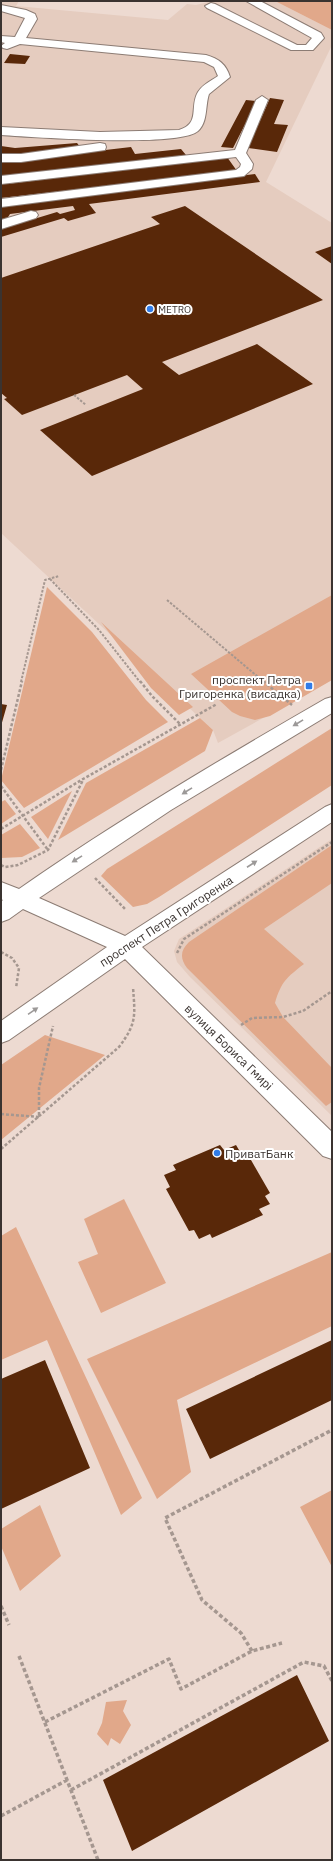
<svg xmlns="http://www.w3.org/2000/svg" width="333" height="1861" font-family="'IBM Plex Sans',sans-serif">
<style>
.built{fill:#e5ccbf}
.green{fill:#e1a88a}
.building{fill:#592809}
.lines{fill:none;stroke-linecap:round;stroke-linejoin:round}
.minor-casing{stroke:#8c7c74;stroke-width:2}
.path-far2{stroke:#a59790;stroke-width:2;stroke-dasharray:2.5 1.5;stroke-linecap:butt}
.path-far1{stroke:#a59790;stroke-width:2.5;stroke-dasharray:3 2;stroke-linecap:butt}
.path{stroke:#a59790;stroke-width:3.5;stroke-dasharray:4 2.5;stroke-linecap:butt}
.minor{fill:#fff;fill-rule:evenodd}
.oneway{fill:#9c9998}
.poi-dot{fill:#307ce8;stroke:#fff;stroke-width:1.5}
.labels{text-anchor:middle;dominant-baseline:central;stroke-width:4;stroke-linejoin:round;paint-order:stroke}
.far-poi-label{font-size:10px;fill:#3a3330;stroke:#fff;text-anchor:start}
.poi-label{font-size:12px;fill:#3a3330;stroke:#fff;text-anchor:end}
.street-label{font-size:12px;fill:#3a3330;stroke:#fff}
</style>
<rect width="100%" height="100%" fill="#eddad1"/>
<!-- built -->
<path class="built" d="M1,1H19L16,6L168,20L187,4L196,5L212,1H275L332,30V45L266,182L332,223V680L218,743L213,730L1,533Z
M332,839V1116L190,977L177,962L174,951L179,939Z"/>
<!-- green -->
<path class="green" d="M275,1H332V30Z
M47,587L92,632L146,700L168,722L24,808L1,780Z
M332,595V680L270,716L255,720L240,716L232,712L191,674Z
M101,622L193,707L179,715L151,688Z
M200,718L213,730L205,751L58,840L86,783Z
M332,728V785L159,897L147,904L133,907L101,876L107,869Z
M72,791L48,839L31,817Z
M5,800L16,814L1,824V802Z
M20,824L40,848L22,857L1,858V835Z
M332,845V883L264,929L304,964C287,977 281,982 275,1003L283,1017L332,1068V1102L326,1106L187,968C180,958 180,951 189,942Z
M45,1035L105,1055L1,1140V1065Z
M124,1199L166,1283L101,1313L78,1262L98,1254L84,1219Z
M16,1227L142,1498L121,1515L47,1340L1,1360V1236Z
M332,1252V1326L177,1400L191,1472L157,1499L87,1359Z
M332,1490V1567L300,1507Z
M40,1505L61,1556L20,1591L1,1546V1529Z
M127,1700L123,1711L131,1725L120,1744L111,1738L108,1746L97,1734L102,1723L106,1702Z"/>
<!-- building -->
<path class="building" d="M10,54L30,56L25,64L4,63Z
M270,98L284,100L274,124L288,125L277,152L248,148Z
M246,100L257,101L233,148L221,147Z
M77,143L81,148L14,156L1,154V146L15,148Z
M131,147L135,154L181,149L186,155L14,175H1V160L12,161Z
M227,157L237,171L1,198V183L7,184Z
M255,174L260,182L89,204L96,213L68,221L64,218L1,237V229L57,212L60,214L75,210L73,206L10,214L5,222L1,221V206Z
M185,206L323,300L162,362L179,375L257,344L313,384L92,476L40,430L143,389L127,375L22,415L4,399L7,398L1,393V278L160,224L151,217Z
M332,246V264L315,252Z
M1,704L7,705L1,726Z
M220,1145L224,1150L236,1145L242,1155L247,1153L270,1193L265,1196L270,1204L259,1209L263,1215L212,1238L210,1234L199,1239L194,1230L189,1231L166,1189L170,1187L164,1175L176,1170L173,1165Z
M332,1340V1400L210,1459L186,1409Z
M45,1360L90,1468L1,1509V1379Z
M297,1675L329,1741L132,1851L103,1780Z"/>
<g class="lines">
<defs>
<path id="minor" d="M246,1H260L321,33L324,38L313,50H291L207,8L205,6L211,3L215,4L297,45H306L312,38Z
M1,5L26,10L35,14L37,19L26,38L206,55C219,59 226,64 230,77L209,94C205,106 208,122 198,131C179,148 32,137 1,135V127L100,132L179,130C201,123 189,107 198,92C203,84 211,81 218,76L214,67L204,62L20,44L7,49L3,48L1,46L5,43L1,42V36L15,37L25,18L1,11Z
M262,96L268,100L246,153L253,164L252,169L244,176L1,207V199L236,170L240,167L241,164L236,157L1,184V176L235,150L256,100Z
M100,143L105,144L106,147L105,150L21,162H1V154H21Z
M31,211L36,212L38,215L36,218L1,229V220Z
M332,697V713L171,810L39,898L125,936L325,807L332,804V822L142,947L332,1132V1159L323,1156L125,959L9,1040L1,1043V1021L107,947L23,909L9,919L1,922V902L3,900L1,899V882L19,889C118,820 221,759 325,699Z"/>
</defs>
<!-- minor casing -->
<use href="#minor" class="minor-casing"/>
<!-- path-far2 -->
<path class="path-far2" d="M74,395L86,405
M50,579L99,630L140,682
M167,600L264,682
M21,682L45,580L59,576"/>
<!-- path-far1 -->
<path class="path-far1" d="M140,681L152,696L180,724
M263,681L292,705
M1,770L22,681
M1,786L48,850
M1,829L83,779L217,704
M1,865L5,867L18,865L48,850L83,780
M95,878L125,909
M1,952L12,958L19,968L16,988
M177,953L184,939L332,842
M241,1025L252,1018L283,1017L303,1011L332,991
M1,1114L39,1117V1088L53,1026
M1,1149L119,1047C137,1023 135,1016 133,987"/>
<!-- path -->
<path class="path" d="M1,1606L9,1625
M252,1651L241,1633L202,1600L165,1518L332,1430
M19,1656L98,1860
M45,1722L169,1659L181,1689L252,1651L282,1643
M71,1790L304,1662L324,1666L332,1681
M1,1816L67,1780"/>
<!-- minor -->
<use href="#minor" class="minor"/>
</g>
<!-- one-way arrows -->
<defs><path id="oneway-solid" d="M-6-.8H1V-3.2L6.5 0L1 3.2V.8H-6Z"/></defs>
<g class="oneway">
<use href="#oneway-solid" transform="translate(298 723) rotate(149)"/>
<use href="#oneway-solid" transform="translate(187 791) rotate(148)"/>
<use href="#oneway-solid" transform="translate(77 859) rotate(148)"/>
<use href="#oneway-solid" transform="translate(252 864) rotate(-33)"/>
<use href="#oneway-solid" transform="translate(33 1011) rotate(-34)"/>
</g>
<!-- markers -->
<g class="poi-dot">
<circle cx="150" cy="309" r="4"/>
<rect x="305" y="682" width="8" height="8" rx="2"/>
<circle cx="217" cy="1153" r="4"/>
</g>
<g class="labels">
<!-- far-poi labels -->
<g class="far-poi-label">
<text x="158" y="309">METRO</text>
</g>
<!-- poi labels -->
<g class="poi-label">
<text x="301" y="679">проспект Петра<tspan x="301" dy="14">Григоренка (висадка)</tspan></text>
<text x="225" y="1153" text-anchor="start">ПриватБанк</text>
</g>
<!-- street labels -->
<g class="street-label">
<text transform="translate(166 921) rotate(-33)">проспект Петра Григоренка</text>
<text transform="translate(229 1047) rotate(44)">вулиця Бориса Гмирі</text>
</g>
</g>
<!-- border -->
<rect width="333" height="1861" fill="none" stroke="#3a3330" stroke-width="4"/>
</svg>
